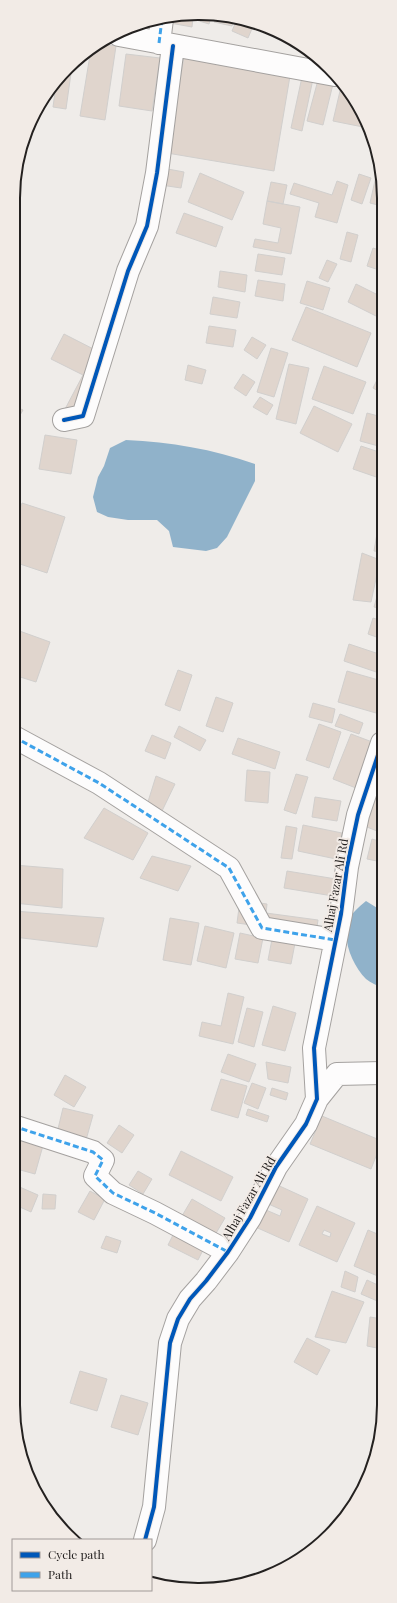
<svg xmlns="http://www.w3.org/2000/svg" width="397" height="1603" font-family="'Playfair Display',serif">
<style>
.water{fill:#90b2ca}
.building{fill:#e0d5cd;stroke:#d1cfcd;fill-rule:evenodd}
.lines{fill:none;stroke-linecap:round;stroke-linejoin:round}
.street-casing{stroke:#a4a19f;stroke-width:24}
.street{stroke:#fdfcfc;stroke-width:22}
.quiet{stroke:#3ea2ea;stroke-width:3;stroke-dasharray:6 3;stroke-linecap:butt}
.cycleway-casing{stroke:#f2ebe6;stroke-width:6}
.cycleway{stroke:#0057b8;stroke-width:4}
.labels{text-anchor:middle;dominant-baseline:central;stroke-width:4;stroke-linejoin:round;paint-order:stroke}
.street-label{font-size:12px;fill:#242120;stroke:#f2ebe6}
.rim{fill:none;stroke:#242120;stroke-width:2}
</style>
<rect width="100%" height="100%" fill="#efece9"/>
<!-- water -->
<path class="water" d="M126,440C171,442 212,449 255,464V481L227,537L217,548L206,551L173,547L169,531L157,520H128L108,517L97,512L93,497L98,477L104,466L110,448Z
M366,901L382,911V988C377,985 371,983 366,979C353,966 342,941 348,922C351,913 359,907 366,901Z"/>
<!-- building -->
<path class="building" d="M212,15L209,24L196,20L197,16Z
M215,15H223L234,18L232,26L214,22Z
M193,17L192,27L170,23L171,18Z
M237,19L254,24L248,38L232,31Z
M263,27L281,32L288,37L285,42L262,28Z
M101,44L116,46L105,120L80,116L91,49Z
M126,54L160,58L152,111L119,106Z
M184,57L290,76L274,171L167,153Z
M72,66L66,109L53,107L56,85Z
M302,77L313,79L302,131L291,128Z
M318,80L333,84L323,125L307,121Z
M340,91L347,92L365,117L368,128L333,121Z
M157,167L184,172L181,188L154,184Z
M200,173L244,192L232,220L188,202Z
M359,174L371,178L362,204L351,200Z
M376,176L382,177V206L370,203Z
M337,181L348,185L337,223L315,217L319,203L290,194L294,183L332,195Z
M271,182L287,185L283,204L267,201Z
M267,201L300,207L291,254L253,247L255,239L278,243L281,228L263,224Z
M184,213L223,227L216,247L176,233Z
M347,232L358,235L351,262L340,259Z
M373,248L382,251V271L367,266Z
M258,254L285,258L282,275L255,271Z
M327,260L337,264L328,282L319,278Z
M220,271L247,275L245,292L218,287Z
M258,280L285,284L283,301L255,296Z
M307,281L330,288L323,310L300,303Z
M356,284L382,297V319L348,302Z
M213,297L240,302L237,318L210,314Z
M306,307L371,333L357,367L292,340Z
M209,326L236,330L233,347L206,343Z
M64,334L111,358L80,419L64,411L83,375L51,359Z
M252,337L266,345L257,359L244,350Z
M271,348L288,353L274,397L257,392Z
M289,364L309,368L296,424L276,419Z
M188,365L206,370L202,384L185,380Z
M324,366L366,382L353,414L312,399Z
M243,374L255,382L246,396L234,388Z
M377,380L382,383V393L373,388Z
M260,397L273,405L267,415L253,407Z
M14,406L23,410L15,424L14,423Z
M314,406L352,424L338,452L300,433Z
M367,413L382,417V447L360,441Z
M45,435L77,440L71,474L39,469Z
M361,446L382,453V479L353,469Z
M22,503L65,517L47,573L14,562V525Z
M380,516H382V552L374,551Z
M362,553L380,560L371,602L353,600Z
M382,579V609L374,607Z
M373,618L382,621V639L368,634Z
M14,629L50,642L36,682L14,675Z
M349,644L382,655V674L344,661Z
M178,670L192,675L180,711L165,705Z
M347,671L382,681V691L376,713L338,702Z
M216,697L233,703L223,732L206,726Z
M313,703L335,709L332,723L309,717Z
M340,714L363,723L359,734L335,726Z
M319,724L341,732L329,768L306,760Z
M179,726L206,740L200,751L174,737Z
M351,734L375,743L356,788L333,779Z
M152,735L171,743L165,759L145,751Z
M238,738L280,752L275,769L232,754Z
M247,770L270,772L268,803L245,801Z
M296,774L308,777L296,814L284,810Z
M156,776L175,784L162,811L147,805Z
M376,789L382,791V833L362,825Z
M315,797L341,801L337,821L312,817Z
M104,808L148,833L133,860L84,838Z
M303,825L342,833L336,859L298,851Z
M286,826L297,828L292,859L281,858Z
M372,839L382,842V862L367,859Z
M152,856L191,866L178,891L140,878Z
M14,865L63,869L62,908L14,903Z
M287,871L336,879L333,896L284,888Z
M240,900L267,904L266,913L318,920L316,934L237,923Z
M14,911L104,918L97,947L14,937Z
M170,918L199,923L191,965L163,960Z
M205,926L234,933L226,968L197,961Z
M240,933L263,938L258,963L235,959Z
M273,934L296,938L291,964L268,960Z
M228,993L244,997L233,1044L199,1036L202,1022L221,1026Z
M273,1006L296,1013L285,1051L262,1045Z
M247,1008L263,1012L254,1047L238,1042Z
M228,1054L256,1064L249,1082L221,1072Z
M266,1062L291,1067L288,1083L268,1079Z
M65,1075L86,1087L74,1107L54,1095Z
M221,1079L247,1086L238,1118L211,1110Z
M252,1083L266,1088L258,1109L244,1103Z
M272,1088L288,1093L286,1100L270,1095Z
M63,1108L93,1115L86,1140L57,1133Z
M248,1109L269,1116L267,1122L246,1115Z
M322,1116L382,1141L371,1169L310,1144Z
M119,1125L134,1135L122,1153L107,1143Z
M18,1135L44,1142L35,1174L13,1168V1149Z
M181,1151L233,1177L221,1201L169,1175Z
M138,1171L152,1179L143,1194L129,1185Z
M273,1183L308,1199L289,1242L251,1225L259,1207L280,1216L282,1210L264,1202Z
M15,1185L38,1195L31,1212L13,1204V1189Z
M90,1191L105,1199L94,1220L78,1212Z
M43,1194L56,1195L55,1209H42Z
M192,1199L225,1218L212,1240L179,1221Z
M317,1206L355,1223L337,1262L299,1245ZM324,1230L331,1233L330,1237L322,1234Z
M368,1230L382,1236V1271L380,1277L354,1266Z
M173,1235L203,1250L198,1260L168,1245Z
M106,1236L121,1241L117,1253L101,1248Z
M345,1271L358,1277L355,1292L341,1287Z
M367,1280L382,1287V1303L361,1294Z
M332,1291L364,1302L346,1343L315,1337Z
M370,1317L382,1319V1349L367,1346Z
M307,1338L330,1350L317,1375L294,1362Z
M80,1371L107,1379L97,1411L70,1403Z
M121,1395L148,1403L138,1435L111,1427Z"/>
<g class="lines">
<defs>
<path id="street" d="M119,35L335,75
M159,43L162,19
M64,420L83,416L128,271L147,226L157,173L173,46
M14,737L99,783L229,868L262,928L335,940
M317,1099L337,1074L382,1073
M13,1126L93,1152L103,1160L95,1176L113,1193L155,1213L228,1252
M145,1540L154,1507L170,1343L178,1319L190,1299L206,1281L228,1252L250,1218L276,1167L306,1124L317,1099L314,1048L341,914L347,867L358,815L382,743"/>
</defs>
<!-- street casing -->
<use href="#street" class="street-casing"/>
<!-- street -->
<use href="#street" class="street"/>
<!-- quiet -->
<path class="quiet" d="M159,43L162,19
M14,737L99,783L229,868L262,928L335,940
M13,1126L93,1152L103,1160L95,1176L113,1193L155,1213L228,1252"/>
<defs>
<path id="cycleway" d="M64,420L83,416L128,271L147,226L157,173L173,46
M145,1540L154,1507L170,1343L178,1319L190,1299L206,1281L228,1252L250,1218L276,1167L306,1124L317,1099L314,1048L341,914L347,867L358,815L382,743"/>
</defs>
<!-- cycleway casing -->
<use href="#cycleway" class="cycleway-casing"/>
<!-- cycleway -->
<use href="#cycleway" class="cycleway"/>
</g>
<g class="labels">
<!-- street labels -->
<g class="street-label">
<text transform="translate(335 885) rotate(-80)">Alhaj Fazar Ali Rd</text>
<text transform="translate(248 1198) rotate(-60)">Alhaj Fazar Ali Rd</text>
</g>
</g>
<!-- crop -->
<path d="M0 0H397V1603H0ZM198 20H199A178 178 0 0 1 377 198V1405A178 178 0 0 1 199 1583H198A178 178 0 0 1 20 1405V198A178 178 0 0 1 198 20Z" fill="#f2ebe6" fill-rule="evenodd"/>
<path class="rim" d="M198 20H199A178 178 0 0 1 377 198V1405A178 178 0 0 1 199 1583H198A178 178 0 0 1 20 1405V198A178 178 0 0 1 198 20Z"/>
<!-- legend -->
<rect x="12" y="1539" width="140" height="52" fill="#f2ebe6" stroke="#a09a97"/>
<rect x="20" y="1552" width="20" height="6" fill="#0057b8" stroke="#a09a97"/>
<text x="48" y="1559" font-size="12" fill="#242120">Cycle path</text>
<rect x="20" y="1572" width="20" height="6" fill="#3ea2ea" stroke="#a09a97"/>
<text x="48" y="1579" font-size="12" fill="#242120">Path</text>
</svg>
